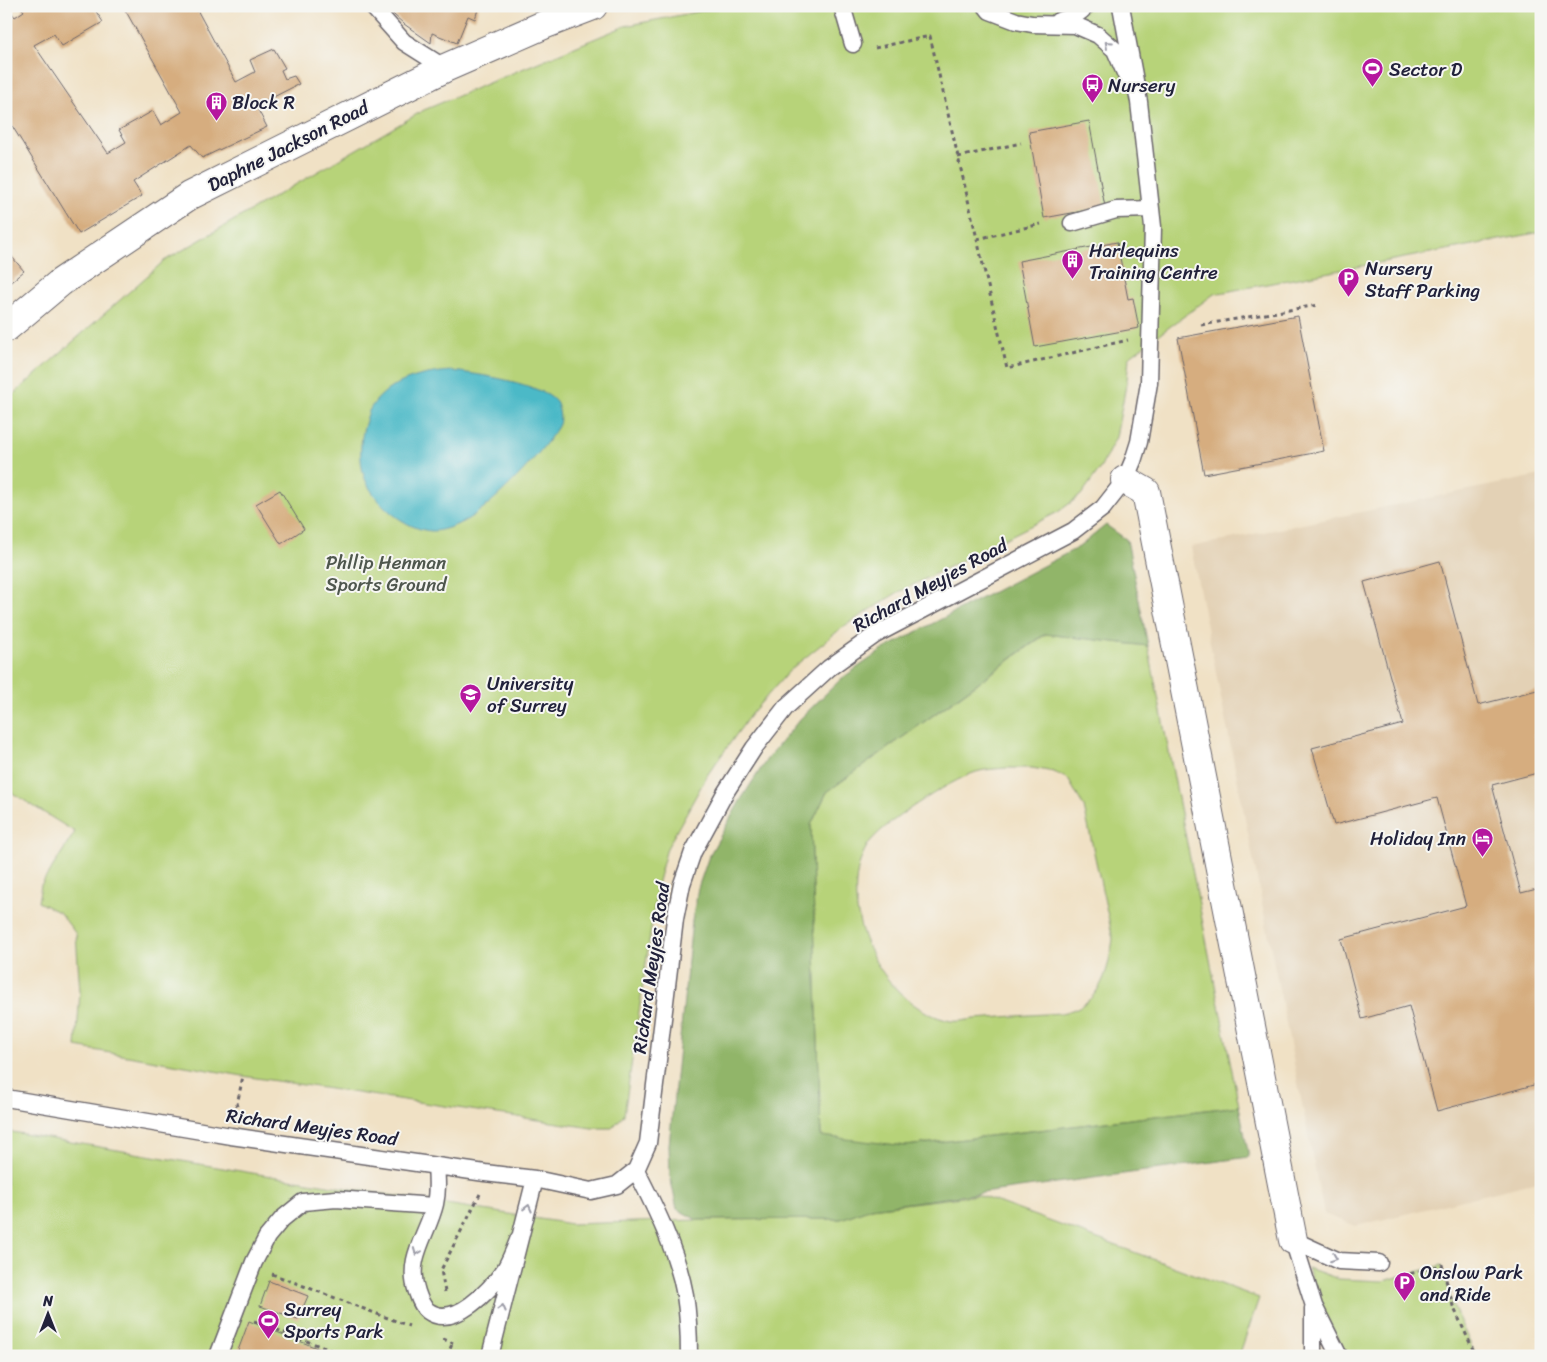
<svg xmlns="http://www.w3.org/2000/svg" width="1547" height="1362" font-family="Sriracha,sans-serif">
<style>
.built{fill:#e3d1b5}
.green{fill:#b7d379;stroke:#6c7a5a;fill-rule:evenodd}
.forest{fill:#91b569;stroke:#5a6c52}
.water{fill:#4cb9c7;stroke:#376e81}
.building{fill:#d6ad7f}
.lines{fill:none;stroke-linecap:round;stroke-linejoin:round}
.service-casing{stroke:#6a656b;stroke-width:19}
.minor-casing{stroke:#6a656b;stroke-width:30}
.path{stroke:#6a656b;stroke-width:3;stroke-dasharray:4 4;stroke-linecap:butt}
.service{stroke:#fff;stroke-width:16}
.minor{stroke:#fff;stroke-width:28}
.oneway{stroke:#9c9ca7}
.labels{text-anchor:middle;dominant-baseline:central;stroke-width:4;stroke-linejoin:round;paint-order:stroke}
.poi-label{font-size:19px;fill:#22223b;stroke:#f6f6f2;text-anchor:start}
.street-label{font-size:19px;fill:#22223b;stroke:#f6f6f2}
.park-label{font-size:19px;fill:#4f574e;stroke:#f6f6f2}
</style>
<rect width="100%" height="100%" fill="#f6f6f2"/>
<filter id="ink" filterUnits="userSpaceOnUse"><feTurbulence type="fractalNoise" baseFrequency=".02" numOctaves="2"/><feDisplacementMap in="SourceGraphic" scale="10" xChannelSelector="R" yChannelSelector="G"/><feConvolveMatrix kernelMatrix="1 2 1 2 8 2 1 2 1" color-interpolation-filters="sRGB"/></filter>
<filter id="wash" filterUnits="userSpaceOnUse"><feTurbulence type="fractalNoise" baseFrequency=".0096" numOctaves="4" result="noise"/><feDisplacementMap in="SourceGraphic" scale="20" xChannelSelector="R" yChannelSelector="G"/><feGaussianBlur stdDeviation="1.12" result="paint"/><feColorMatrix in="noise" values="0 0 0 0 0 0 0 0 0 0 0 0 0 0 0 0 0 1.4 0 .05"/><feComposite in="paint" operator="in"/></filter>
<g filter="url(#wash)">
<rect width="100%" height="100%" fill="#f0e1c5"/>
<!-- built -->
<path class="built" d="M1541,475V1181L1356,1226L1324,1214L1191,547Z"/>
<!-- green -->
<path class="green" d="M727,6H1541V232L1214,294L1129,357L1127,380L1116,437L1101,467L1081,495L1058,512L895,594L843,627L791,669L751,714L708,774L667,848L658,881L624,1115L612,1128H592L243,1076L76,1047L80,992L76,934L60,913L38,902L41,885L75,832L6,789V401L164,261L424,110L625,26Z
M1046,634L1148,646L1239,1106L906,1146L821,1137L811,825L827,792ZM1006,768H1032L1054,772L1068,779L1084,807L1113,939C1108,973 1100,1006 1061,1013C1051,1014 1040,1014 1030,1015C1012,1016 993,1018 974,1019C967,1020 958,1022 951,1021C883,1008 832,907 867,846C879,825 951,780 976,772C985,769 996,769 1006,768Z
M6,1131L252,1173L571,1224L697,1220L841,1219L871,1208L978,1195L1259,1298L1239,1356H6Z
M1442,1265L1453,1306L1476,1356H1347L1320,1305L1308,1268L1339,1279L1383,1281Z"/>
<!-- forest -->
<path class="forest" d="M1106,525L1127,540L1148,646L1045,634L827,792L811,825L821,1136L906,1146L1239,1106L1249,1157L871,1208L841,1219L697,1220L677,1209L670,1176L669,1145L692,921L698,888L709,856L740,801L767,759L800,719L841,679L884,649L1079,547Z"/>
<!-- water -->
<path class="water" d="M452,371C477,374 541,383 556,402C559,407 561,419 559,424C558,427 555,431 553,434C535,460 500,497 474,515C463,523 445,531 432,531C405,530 372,501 364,476C359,459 360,440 365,424C367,418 368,411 372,406C390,380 423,373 452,371Z"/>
<g id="blocks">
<!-- building -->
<path class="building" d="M6,6L15,17L24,11L20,6H102L95,10L103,22L62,46L54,34L34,45L108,153L126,142L119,130L153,111L161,125L182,112L123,6H195L236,82L255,72L250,60L274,49L285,68L281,70L285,79L294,76L299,84L256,106L267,127L202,158L191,145L133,182L142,196L79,234L6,116Z
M384,6H479L475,19L468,16L457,43L432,33L431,43L404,24Z
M1089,121L1105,207L1044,218L1029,132Z
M1117,242L1128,299L1133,298L1139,328L1035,347L1019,261Z
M6,250L24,271L6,286Z
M1298,316L1324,451L1204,474L1178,338Z
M280,490L304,529L281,544L256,504Z
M1440,561L1478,705L1541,689V772L1492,785L1521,893L1541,888V1083L1437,1111L1409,1006L1362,1019L1341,939L1466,906L1437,798L1334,825L1312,748L1403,724L1364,582Z
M269,1281L308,1296L298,1319L260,1306Z
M249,1321L337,1356H236Z"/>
</g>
</g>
<g filter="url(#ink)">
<use href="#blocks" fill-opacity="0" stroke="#6a656b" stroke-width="1"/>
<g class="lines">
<defs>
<path id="service" d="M372,6L404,42L445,68
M842,6L853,44
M986,6L990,11L1016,21L1032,24L1075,25L1098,35L1115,50L1128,80
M1058,21C1068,19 1079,15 1086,6
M1072,223L1116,210L1151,209
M6,1098L231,1136L485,1173L535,1179L591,1191L617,1185L636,1170L648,1143L675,919L682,884L693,852L725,793L754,748L786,707L829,668L875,635L1073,531L1103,508L1125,480L1133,461L1139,442L1149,383L1153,227L1139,102L1121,6
M436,1166C437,1179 438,1190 435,1204C428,1234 405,1259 417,1292C419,1298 422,1307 428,1311C454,1330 491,1289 505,1269C511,1259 515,1248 519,1238
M636,1170C656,1209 677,1251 685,1295C688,1314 689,1336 689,1356
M1293,1240L1314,1306L1339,1356
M1293,1240L1339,1261L1379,1263
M218,1356L254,1262L267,1237L282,1219L303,1202L336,1199L434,1206
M490,1356L535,1179
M1313,1356V1308"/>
<path id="minor" d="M6,328L61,282L189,196L445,68L546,24L593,6
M1125,480L1146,492L1293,1240"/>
</defs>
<!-- service casing -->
<use href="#service" class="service-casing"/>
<!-- minor casing -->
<use href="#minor" class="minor-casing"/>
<!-- path -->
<path class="path" d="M875,48L930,36L1007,368L1128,340
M958,157L1021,143
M977,239L1041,224
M1201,325L1318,305
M235,1114L243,1076
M272,1274L409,1326
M1395,1278L1442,1265L1453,1306L1476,1356
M445,1292L441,1270L480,1194
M254,1321L346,1356
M443,1339L453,1343
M447,1356L453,1342"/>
<!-- service -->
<use href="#service" class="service"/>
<!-- minor -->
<use href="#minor" class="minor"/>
</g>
<!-- one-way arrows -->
<defs><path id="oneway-chevron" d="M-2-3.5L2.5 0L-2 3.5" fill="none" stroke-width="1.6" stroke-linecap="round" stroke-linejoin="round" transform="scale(1.25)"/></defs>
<g class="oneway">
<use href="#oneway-chevron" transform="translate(1108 44) rotate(-138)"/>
<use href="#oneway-chevron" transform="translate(528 1208) rotate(-76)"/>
<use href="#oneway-chevron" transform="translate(417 1252) rotate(111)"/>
<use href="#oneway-chevron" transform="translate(1334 1258) rotate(21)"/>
<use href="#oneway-chevron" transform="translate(502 1308) rotate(-76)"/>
</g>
</g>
<!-- icons -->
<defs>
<symbol id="stadium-pin" viewBox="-11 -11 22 30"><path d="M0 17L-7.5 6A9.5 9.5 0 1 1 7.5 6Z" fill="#b5179e" stroke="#f6f6f2"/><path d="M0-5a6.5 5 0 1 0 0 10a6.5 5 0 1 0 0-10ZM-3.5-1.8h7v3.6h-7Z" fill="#fff"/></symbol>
<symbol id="bus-pin" viewBox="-11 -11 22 30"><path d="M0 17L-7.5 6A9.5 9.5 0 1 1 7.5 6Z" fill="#b5179e" stroke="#f6f6f2"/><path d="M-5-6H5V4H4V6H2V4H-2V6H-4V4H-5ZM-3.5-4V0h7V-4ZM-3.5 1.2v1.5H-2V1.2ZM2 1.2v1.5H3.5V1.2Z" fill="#fff"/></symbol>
<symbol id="building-pin" viewBox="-11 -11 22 30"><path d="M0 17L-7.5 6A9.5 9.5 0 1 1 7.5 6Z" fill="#b5179e" stroke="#f6f6f2"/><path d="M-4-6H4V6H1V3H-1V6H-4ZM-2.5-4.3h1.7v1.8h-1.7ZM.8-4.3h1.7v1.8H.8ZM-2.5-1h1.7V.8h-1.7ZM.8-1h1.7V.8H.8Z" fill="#fff"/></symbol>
<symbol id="parking-pin" viewBox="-11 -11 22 30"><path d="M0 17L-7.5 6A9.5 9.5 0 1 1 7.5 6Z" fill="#b5179e" stroke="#f6f6f2"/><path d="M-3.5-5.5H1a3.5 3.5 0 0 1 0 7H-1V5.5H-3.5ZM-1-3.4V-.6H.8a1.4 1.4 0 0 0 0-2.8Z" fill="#fff"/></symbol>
<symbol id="university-pin" viewBox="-11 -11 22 30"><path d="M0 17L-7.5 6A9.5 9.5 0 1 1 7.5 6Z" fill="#b5179e" stroke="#f6f6f2"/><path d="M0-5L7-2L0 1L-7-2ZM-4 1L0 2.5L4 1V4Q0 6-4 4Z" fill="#fff"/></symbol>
<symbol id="hotel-pin" viewBox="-11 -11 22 30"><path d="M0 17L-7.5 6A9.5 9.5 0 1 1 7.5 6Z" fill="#b5179e" stroke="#f6f6f2"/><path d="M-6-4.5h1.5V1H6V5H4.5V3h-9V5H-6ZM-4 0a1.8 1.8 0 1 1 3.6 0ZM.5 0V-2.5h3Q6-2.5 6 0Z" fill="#fff"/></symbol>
</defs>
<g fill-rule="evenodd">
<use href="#stadium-pin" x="1360" y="56" width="25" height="34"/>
<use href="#bus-pin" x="1080" y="72" width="25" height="34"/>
<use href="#building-pin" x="204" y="90" width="25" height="34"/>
<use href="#building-pin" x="1060" y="248" width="25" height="34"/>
<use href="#parking-pin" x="1336" y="266" width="25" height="34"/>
<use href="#university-pin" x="458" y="682" width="25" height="34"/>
<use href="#hotel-pin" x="1470" y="826" width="25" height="34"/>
<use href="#parking-pin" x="1392" y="1270" width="25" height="34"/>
<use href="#stadium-pin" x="256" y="1308" width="25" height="34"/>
</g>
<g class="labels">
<!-- poi labels -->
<g class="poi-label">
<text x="1389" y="69">Sector D</text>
<text x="1108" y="85">Nursery</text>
<text x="232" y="102">Block R</text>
<text x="1089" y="250">Harlequins<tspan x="1089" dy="22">Training Centre</tspan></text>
<text x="1365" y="268">Nursery<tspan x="1365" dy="22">Staff Parking</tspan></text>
<text x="487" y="683">University<tspan x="487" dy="22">of Surrey</tspan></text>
<text x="1466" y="838" text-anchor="end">Holiday Inn</text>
<text x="1420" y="1272">Onslow Park<tspan x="1420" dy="22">and Ride</tspan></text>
<text x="284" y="1309">Surrey<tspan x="284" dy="22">Sports Park</tspan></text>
</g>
<!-- street labels -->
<g class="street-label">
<text transform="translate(288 146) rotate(-27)">Daphne Jackson Road</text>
<text transform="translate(930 585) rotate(-29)">Richard Meyjes Road</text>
<text transform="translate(651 968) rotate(-82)">Richard Meyjes Road</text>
<text transform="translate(312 1127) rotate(8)">Richard Meyjes Road</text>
</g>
<!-- park labels -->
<g class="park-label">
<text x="386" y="562">Phllip Henman<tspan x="386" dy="22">Sports Ground</tspan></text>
</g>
</g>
<!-- margin -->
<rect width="1547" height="1362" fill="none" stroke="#f6f6f2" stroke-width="25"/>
<!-- north arrow -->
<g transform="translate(48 1314)" stroke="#f6f6f2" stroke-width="4" paint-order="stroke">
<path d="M0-4L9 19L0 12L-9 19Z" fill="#22223b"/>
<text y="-8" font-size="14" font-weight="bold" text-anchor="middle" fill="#22223b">N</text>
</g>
</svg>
